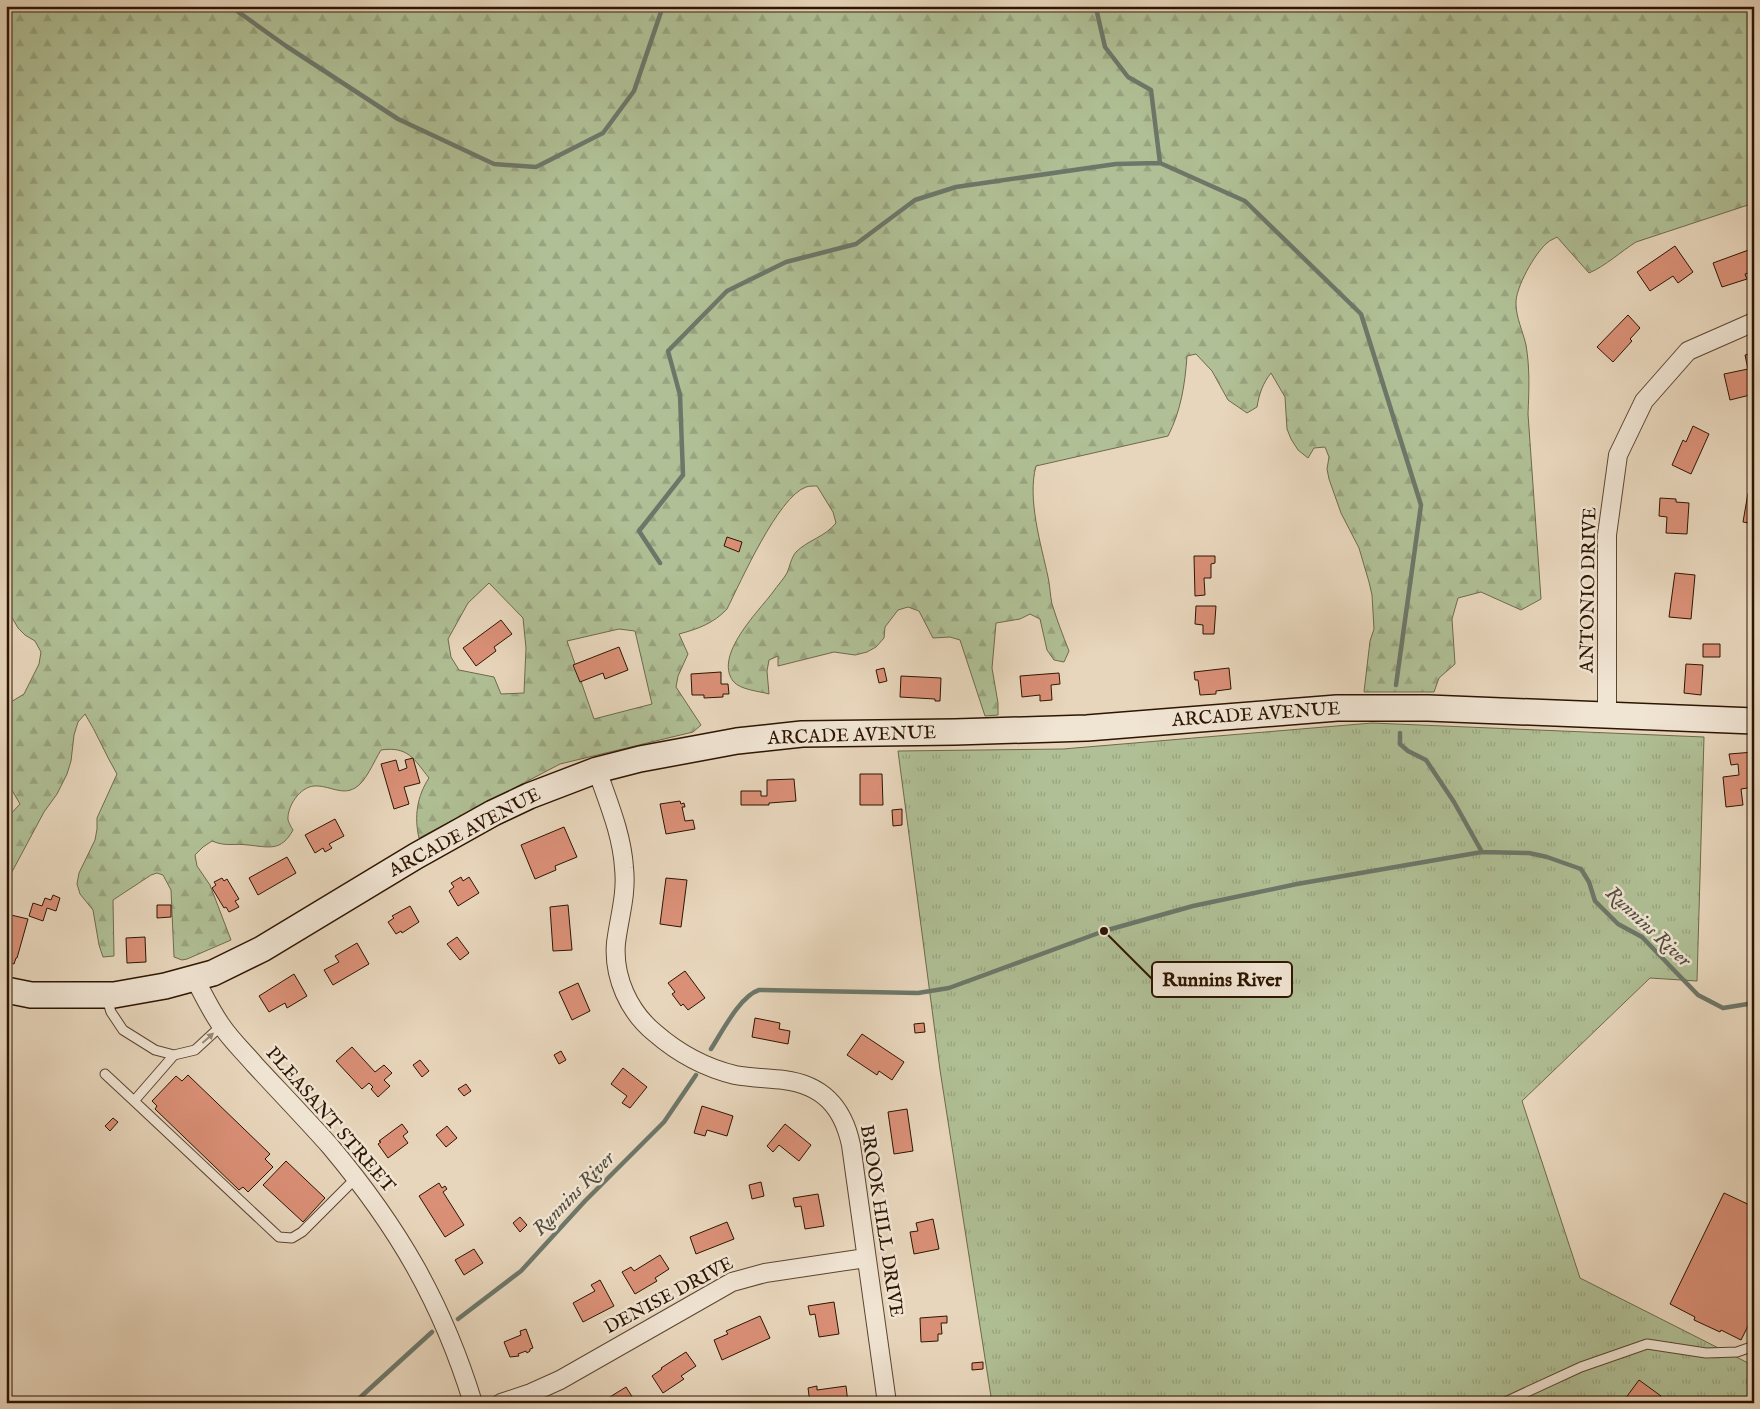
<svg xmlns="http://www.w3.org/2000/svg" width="1760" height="1409" font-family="'IM FELL English',serif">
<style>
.grass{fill:url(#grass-tufts);stroke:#6e6a4b}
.forest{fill:url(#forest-firs);stroke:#6e6a4b;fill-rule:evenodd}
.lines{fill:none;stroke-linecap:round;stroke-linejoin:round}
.stream{stroke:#6d7769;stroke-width:4.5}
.building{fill:#da9077;stroke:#2d1501}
.lane-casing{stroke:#5c4530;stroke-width:11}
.street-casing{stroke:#5c4530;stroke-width:20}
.secondary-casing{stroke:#2d1501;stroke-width:28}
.lane{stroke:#f0e4d3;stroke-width:9}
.street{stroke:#f0e4d3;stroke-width:18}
.secondary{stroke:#f0e4d3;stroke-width:25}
.oneway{fill:#988774}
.labels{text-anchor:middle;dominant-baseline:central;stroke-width:5;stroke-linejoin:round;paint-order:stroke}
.street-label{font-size:19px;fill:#2d1501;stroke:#f0e4d3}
.water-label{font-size:20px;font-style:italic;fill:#524e3e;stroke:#f0e4d3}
.leader{fill:none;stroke:#2d1501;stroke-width:2}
.callout-dot{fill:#2d1501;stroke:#f0e4d3;stroke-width:2}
.callout{fill:#f0e4d3;stroke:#2d1501;stroke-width:2}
.callout-label{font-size:20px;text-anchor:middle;font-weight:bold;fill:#2d1501}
</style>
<defs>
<pattern id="grass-tufts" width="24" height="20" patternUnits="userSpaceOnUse" patternTransform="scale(1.25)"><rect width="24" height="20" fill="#b0bf95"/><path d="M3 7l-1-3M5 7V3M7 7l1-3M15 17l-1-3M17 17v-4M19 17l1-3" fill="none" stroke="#98a37f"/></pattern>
<pattern id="forest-firs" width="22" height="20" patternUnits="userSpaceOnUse" patternTransform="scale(1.25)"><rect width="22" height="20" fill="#b0bf95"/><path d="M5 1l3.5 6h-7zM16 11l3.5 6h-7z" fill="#98a37f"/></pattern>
</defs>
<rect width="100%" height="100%" fill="#e8d6bc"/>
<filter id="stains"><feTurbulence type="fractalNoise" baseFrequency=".004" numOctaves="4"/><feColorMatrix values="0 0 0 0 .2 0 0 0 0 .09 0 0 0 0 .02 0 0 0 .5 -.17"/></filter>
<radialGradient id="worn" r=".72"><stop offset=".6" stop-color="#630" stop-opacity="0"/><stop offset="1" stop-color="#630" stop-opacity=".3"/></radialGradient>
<!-- grass -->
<path class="grass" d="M1372,723L1704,737L1697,981L1650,978L1522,1101L1580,1278L1754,1366V1403H992L940,1070L898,751L1063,749Z"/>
<!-- forest -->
<path class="forest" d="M6,6H1754V203L1636,242C1620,252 1607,265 1589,273L1557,237C1554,239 1550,240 1547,243C1535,253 1515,288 1516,304C1516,317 1523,332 1526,345C1530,368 1529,391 1528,414L1541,599L1521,610L1481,592L1458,598L1452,619L1455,664L1439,678L1434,692H1364L1370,641L1374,629L1372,595L1369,582L1359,548L1341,513L1329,479L1327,469L1329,457L1325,447L1314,448L1308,458L1298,450L1291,439L1287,429L1285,397L1271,373C1263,383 1259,394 1257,407L1247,413L1228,400L1212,371L1196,354L1187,356C1185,384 1181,411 1168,436L1036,466C1027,499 1041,544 1048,577C1050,585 1050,595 1052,604C1057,620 1063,636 1069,651L1064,662L1054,660L1047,650L1040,619L1030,614L1020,619L996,623L992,668L998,703V715L985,716L960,640L950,637L933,638L919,611L908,607L898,610L885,627L884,638L876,647L867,652L855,655L834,652L778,666V656L769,660L767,671L769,694C759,691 740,690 733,681C714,655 758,612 773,592C777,586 783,580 787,573C790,566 791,558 796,552C808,540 825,537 836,523L833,512L817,486C814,486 809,486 806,487C778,497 741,581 727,609C714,623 698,629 679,634L688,654L678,676L676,687L701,725L693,732L560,764L419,838C414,817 417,796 429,778C414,759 408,746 381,750C374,761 366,782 355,788C342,796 329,785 314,786C300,787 287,806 288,820C289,823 291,827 293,830C281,852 269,847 248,845C234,843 226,847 212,841L203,847L195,855L197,866L210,885L231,940L187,959L182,960L174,957L171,890L163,875L157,873L151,875L113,900L114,956L103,957L99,945L93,910L80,894L77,884L79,873L95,840L97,829V818L117,774C105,754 97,733 85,714L78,722L74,735L71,761L67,774L57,794L44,812L6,883V819L20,804L6,780V705L24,694L39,664L41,652L35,641L25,635L18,628L6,607ZM489,583L523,618L526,648L524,693L501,694L494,677L459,670L451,657L448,639L468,603ZM619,629L635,631L652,704L594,719L567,641Z"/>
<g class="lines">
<!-- stream -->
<path class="stream" d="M230,6L286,46L398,119L494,164L536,167L603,133L634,91L663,6
M1093,6L1096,8L1105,47L1128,77L1151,90L1160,163
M660,563L639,531L683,475L680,395L668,351L727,291L786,262L856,244L915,200L956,187L1116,164L1160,163L1245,201L1361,314L1421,505L1396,685
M1400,733V744L1408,751L1426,760L1454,802L1482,852
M711,1049C722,1032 740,996 759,990L918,993L949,988L1104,931L1193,906L1297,884L1482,852L1529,853L1547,857L1581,869L1589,882L1595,901L1618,924L1642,937L1698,995L1723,1008L1754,1003
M458,1319L521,1271L585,1201L664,1122L696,1075
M354,1403L432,1332"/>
</g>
<!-- building -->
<path class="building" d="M1675,246L1693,272L1678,283L1673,276L1650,291L1637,272Z
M1754,248V271L1745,274L1747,279L1722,287L1713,263Z
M1628,315L1640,328L1630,339L1632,341L1613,362L1597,347Z
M1754,353V394L1730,400L1724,374L1748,369L1745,355Z
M1693,426L1709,434L1691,474L1672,465L1683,440L1686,442Z
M1748,493L1754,494V524L1743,522Z
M1660,498L1676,499V502L1689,503L1687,534L1666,533L1667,517L1659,516Z
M727,537L742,542L739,552L724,546Z
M1194,556H1215V563L1211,564V578H1204L1205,595L1195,596Z
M1675,573L1695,575L1691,619L1669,617Z
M1196,606H1216L1214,634H1203V625L1195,624Z
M501,620L512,634L494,647L496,651L476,666L463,648Z
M1703,644H1720V657H1703Z
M619,647L628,670L605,679L603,673L580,682L573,665Z
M1686,664L1703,665L1701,695L1684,693Z
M884,668L887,681L879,683L876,670Z
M1229,668L1231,689L1216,691V694L1200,695L1198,680H1195L1194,672Z
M721,672V684H728L729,694H723V697L704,698V695H692L691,674Z
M1059,673L1060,684L1051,685L1052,700L1040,701V695L1022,697L1020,676Z
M901,676L941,678L940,701H935V699L900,697Z
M1754,752V787L1741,789L1743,805L1726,807L1723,777L1739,775L1738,764L1731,765L1729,754Z
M413,758L420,783L404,787L409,804L394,809L381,764L396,760L399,771L407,768L405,760Z
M860,774H882L883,805H860Z
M794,779L796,801L769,803V805H741V791H761V796H767V780Z
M680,801L681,804L684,803L685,807H682L685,821L693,820L695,829L666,834L660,804Z
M902,809V825L893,826L892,810Z
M335,819L344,836L329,844L332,848L325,852L323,848L315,853L305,835Z
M564,827L577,857L555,866L556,870L535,879L521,845Z
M287,857L296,873L258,895L249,878Z
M461,877L463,881L469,877L479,893L458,906L449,891L454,887L451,883Z
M222,878L224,881L227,879L239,899L235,901L239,907L229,912L226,907L224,908L212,888L216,885L214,882Z
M666,878L687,880L681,927L660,924Z
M53,895L60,898L56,911L47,908L43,921L29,916L33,903L42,906L45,898L51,900Z
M157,905H171V917L157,918Z
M568,905L572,950L553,951L550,907Z
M410,906L419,922L402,933L401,931L396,934L388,922L394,918L392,916Z
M11,915L28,919L17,958H16L14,964L6,962V933Z
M145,937L146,962L127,963L126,938Z
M457,937L469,953L460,960L447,944Z
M357,943L369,964L333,985L324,970L339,962L335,956Z
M685,971L705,998L688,1010L683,1004L681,1006L672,994L675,992L668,983Z
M294,974L307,996L287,1008L285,1003L269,1012L259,996Z
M578,983L590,1011L572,1020L559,992Z
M755,1018L780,1023L779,1029L790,1031L788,1044L752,1037Z
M924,1023L925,1032L915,1033L914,1024Z
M862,1034L904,1062L892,1080L879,1071L877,1075L847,1055Z
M352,1047L375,1072L384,1065L392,1073L384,1080L390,1086L378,1097L371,1089L373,1087L369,1083L362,1089L336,1061Z
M561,1051L566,1060L559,1064L554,1055Z
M420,1060L429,1071L422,1077L413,1065Z
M623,1068L647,1087L630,1108L622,1103L627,1096L611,1084Z
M188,1075L270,1154L265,1159L273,1167L248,1192L243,1187L239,1190L155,1109L157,1106L152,1101L176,1076L182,1081Z
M466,1084L471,1091L464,1096L458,1089Z
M702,1106L733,1116L727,1136L707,1130L705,1136L694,1133Z
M907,1109L913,1151L894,1154L888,1112Z
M113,1118L118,1122L110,1131L105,1126Z
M402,1124L408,1132L403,1136L408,1143L388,1158L378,1144L381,1142L379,1141Z
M785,1124L811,1145L799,1161L779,1145L773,1152L767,1146Z
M447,1126L457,1138L446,1147L436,1135Z
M286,1161L325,1198L303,1222L263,1185Z
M761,1182L764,1196L752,1199L749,1185Z
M439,1183L442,1188L445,1186L447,1189L443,1192L464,1225L445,1237L419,1196Z
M1724,1193L1754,1207V1314L1741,1340L1721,1330L1720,1332L1694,1320L1695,1317L1670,1304Z
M818,1194L824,1226L805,1229L801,1206L795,1207L793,1198Z
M520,1217L527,1225L520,1232L513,1223Z
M933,1219L939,1249L914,1254L910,1232L918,1231L916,1223Z
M727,1222L734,1239L696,1254L690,1237Z
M474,1249L483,1263L464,1275L455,1260Z
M660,1255L669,1269L655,1278L657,1281L635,1294L622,1272L631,1267L634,1271Z
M600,1280L614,1306L583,1322L573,1303L595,1291L591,1285Z
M834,1302L839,1334L819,1337L815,1314L810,1315L808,1306Z
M760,1316L770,1338L722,1360L714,1340L728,1334L726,1331Z
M947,1316V1323H941L942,1334H938V1341L921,1342L920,1318Z
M526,1329L533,1348L530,1349V1351L527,1353L526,1351L518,1354L519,1356L510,1357L504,1342L521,1335L520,1331Z
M686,1352L696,1366L681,1376L684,1379L663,1393L652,1376L662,1369L661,1368Z
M983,1362V1369L972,1370V1363Z
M1639,1380L1661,1396L1656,1403H1622Z
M817,1386V1390L846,1386L848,1403H810L808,1388Z
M626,1387L636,1403H607L605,1400Z"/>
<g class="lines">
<defs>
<path id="lane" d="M106,996L111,1012L123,1030L155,1050L174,1055L195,1050L221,1026
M105,1074L134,1101L174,1055
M134,1101L279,1237L292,1238L302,1232L356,1178
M1503,1403L1581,1367L1647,1344L1706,1353L1737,1352L1754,1346"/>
<path id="street" d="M1607,715V535L1618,455L1644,401L1688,351L1754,322
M597,770C608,802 622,834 624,868C627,894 619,918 616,943C613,977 629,1012 655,1033C678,1053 706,1068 735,1075C751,1078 767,1078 784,1080C823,1085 843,1107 851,1145L887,1403
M195,979C203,994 211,1011 221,1025C231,1040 244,1052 255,1065C280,1092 306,1119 330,1146C398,1227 442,1302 473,1403
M501,1403L531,1393L560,1380L732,1282L765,1273L866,1258"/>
<path id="secondary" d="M6,990L31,995H114L165,986L213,973L262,949L416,856L493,813L529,796L597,770L640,759L737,741L802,734L955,732L1087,728L1337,708H1428L1754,721"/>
</defs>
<!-- lane casing -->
<use href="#lane" class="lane-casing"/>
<!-- street casing -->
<use href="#street" class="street-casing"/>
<!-- secondary casing -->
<use href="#secondary" class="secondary-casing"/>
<!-- lane -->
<use href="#lane" class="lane"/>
<!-- street -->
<use href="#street" class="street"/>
<!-- secondary -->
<use href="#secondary" class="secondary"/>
</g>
<!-- one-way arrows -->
<defs><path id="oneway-solid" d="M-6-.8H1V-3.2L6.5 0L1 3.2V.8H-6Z" transform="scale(1.25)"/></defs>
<use class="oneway" href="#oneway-solid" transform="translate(208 1038) rotate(-42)"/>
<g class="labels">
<!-- street labels -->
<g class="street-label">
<text transform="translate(1589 590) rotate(-89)">ANTONIO DRIVE</text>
<text transform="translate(1256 715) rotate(-4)">ARCADE AVENUE</text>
<text transform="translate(852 736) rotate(-2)">ARCADE AVENUE</text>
<text transform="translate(465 833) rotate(-28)">ARCADE AVENUE</text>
<text transform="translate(330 1120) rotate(49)">PLEASANT STREET</text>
<text transform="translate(881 1221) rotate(81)">BROOK HILL DRIVE</text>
<text transform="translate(669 1296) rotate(-28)">DENISE DRIVE</text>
</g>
<!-- water labels -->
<g class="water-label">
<text transform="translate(1648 927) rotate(43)">Runnins River</text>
<text transform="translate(574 1194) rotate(-46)">Runnins River</text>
</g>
</g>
<!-- callouts -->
<path class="leader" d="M1104 931L1152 979"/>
<circle class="callout-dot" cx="1104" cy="931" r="5"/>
<rect class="callout" x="1152" y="962" width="140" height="35" rx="5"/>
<g class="callout-label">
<text x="1222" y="986">Runnins River</text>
</g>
<!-- margin -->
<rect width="1760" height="1409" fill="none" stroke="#e8d6bc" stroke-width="25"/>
<rect x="8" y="8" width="1745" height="1394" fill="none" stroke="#2d1501" stroke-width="2.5"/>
<rect x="12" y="12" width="1735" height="1384" fill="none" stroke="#2d1501"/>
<rect width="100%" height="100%" filter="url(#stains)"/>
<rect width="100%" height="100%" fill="url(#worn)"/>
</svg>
